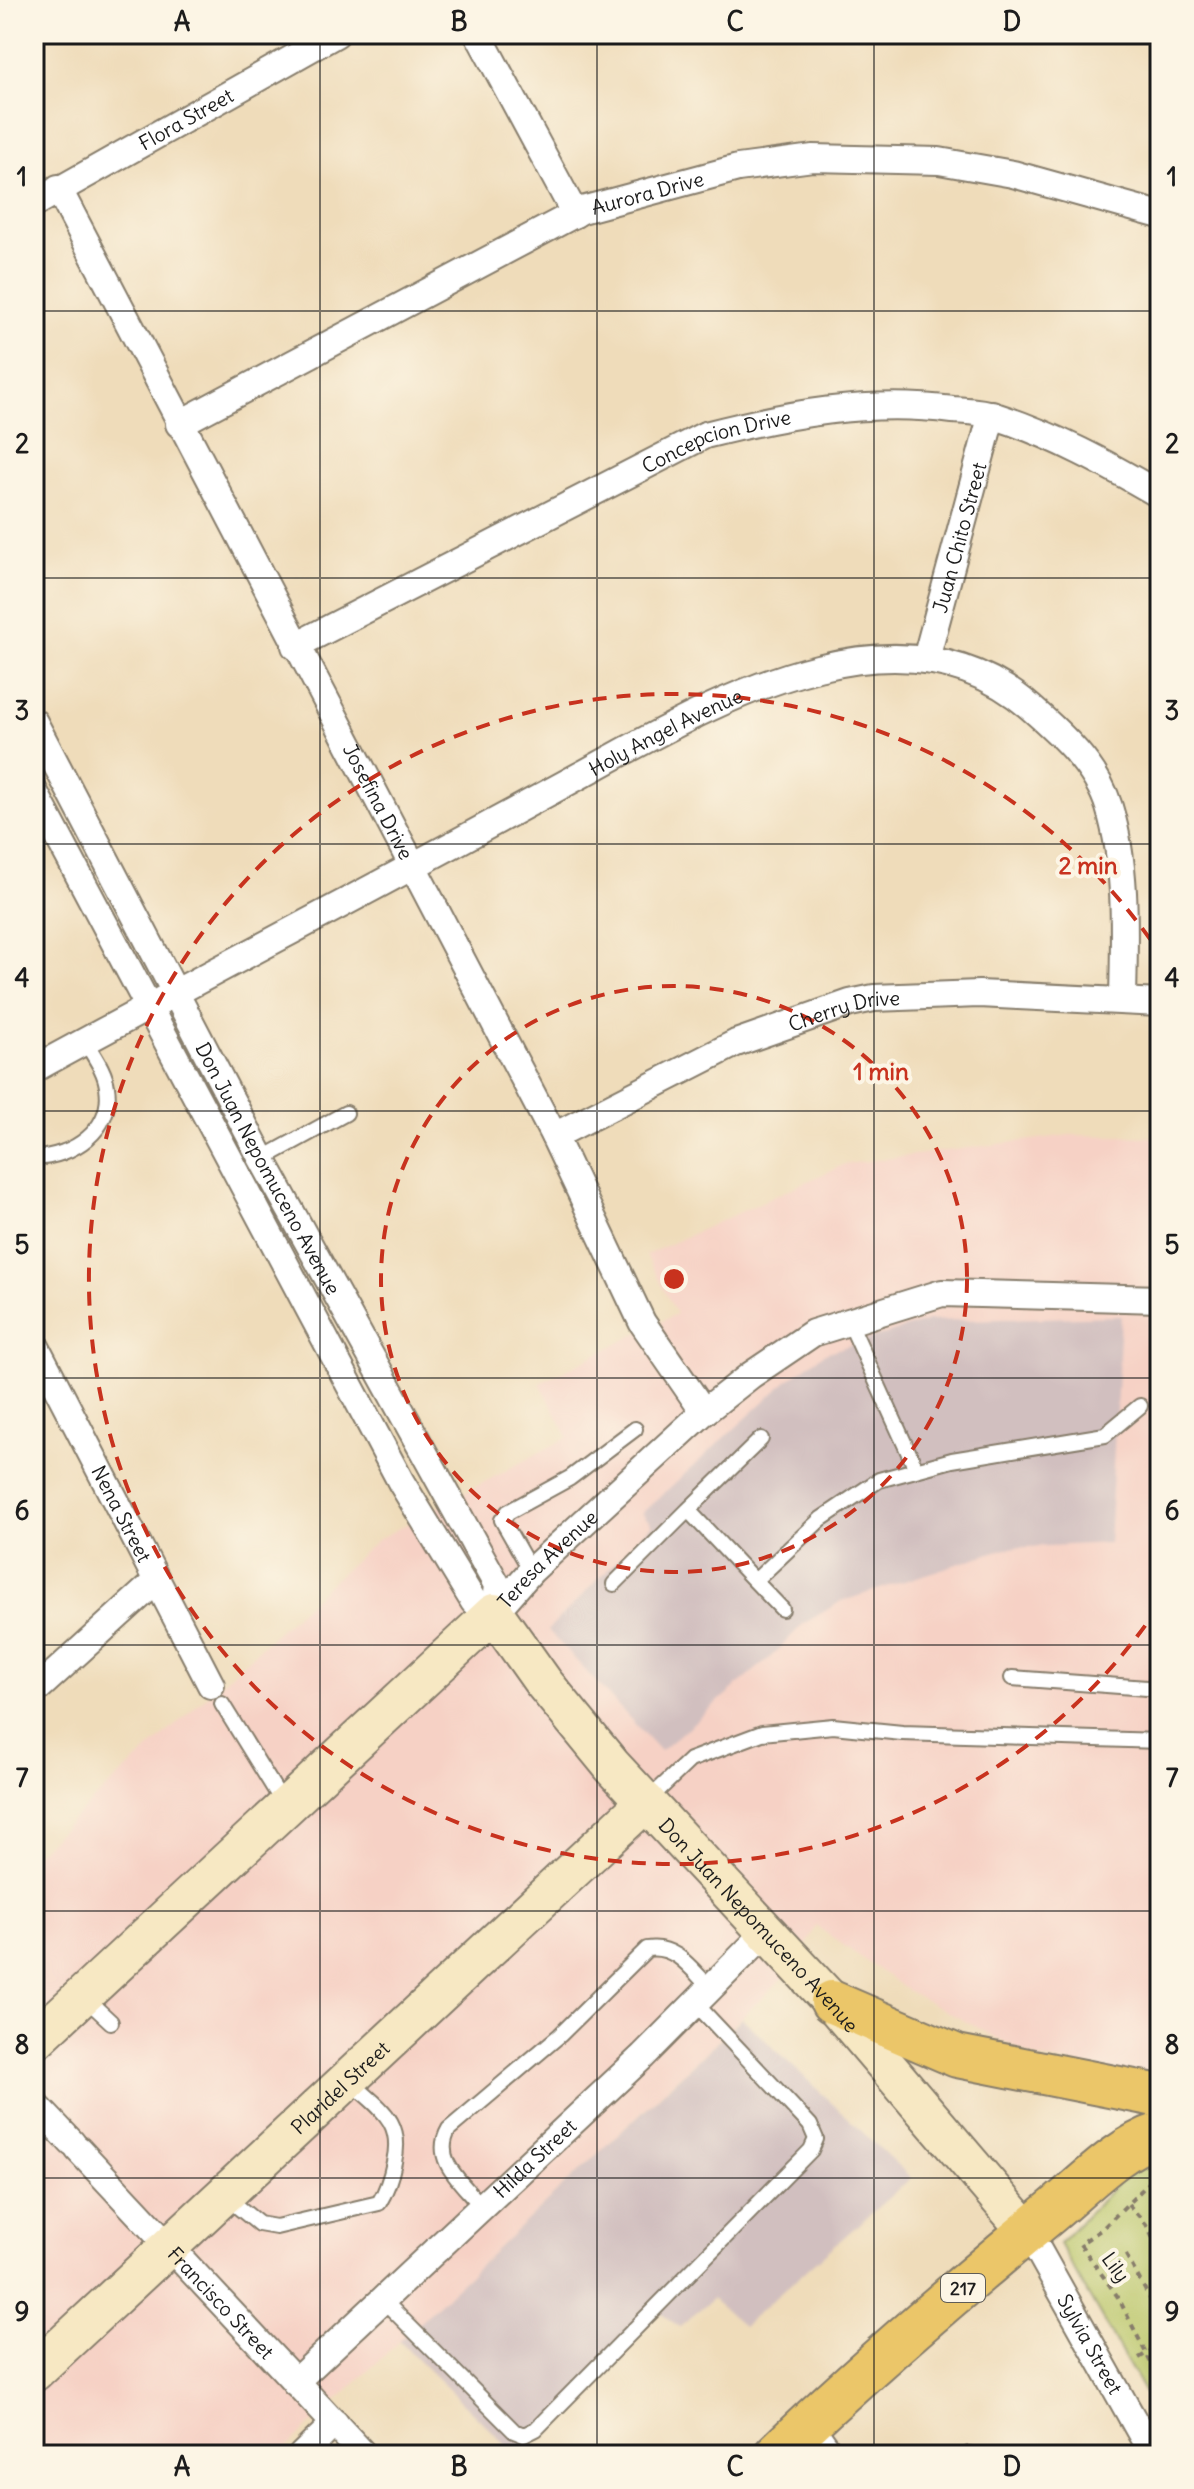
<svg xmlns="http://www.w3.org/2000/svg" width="1194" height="2489" font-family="Delius,sans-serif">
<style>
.built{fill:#f6d1c5}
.industrial{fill:#d1bfbf}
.green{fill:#b8c465;stroke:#6a7040;stroke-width:2}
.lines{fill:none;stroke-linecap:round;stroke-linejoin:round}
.lane-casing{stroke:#867c6b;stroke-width:18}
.street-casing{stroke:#867c6b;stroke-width:30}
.secondary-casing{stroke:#867c6b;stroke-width:42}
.primary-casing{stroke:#867c6b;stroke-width:46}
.path{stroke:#867c6b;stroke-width:4;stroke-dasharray:6 6;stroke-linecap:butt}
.lane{stroke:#fff;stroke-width:14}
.street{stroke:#fff;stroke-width:26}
.secondary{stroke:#f7e8c3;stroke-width:38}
.primary{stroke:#ebc669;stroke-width:42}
.grid{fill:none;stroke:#1c1c1c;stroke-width:2;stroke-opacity:0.55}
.ring{fill:none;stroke:#c8321e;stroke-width:4;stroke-dasharray:14 10}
.labels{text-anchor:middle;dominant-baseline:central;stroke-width:8;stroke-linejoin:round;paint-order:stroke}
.shield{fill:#fcf5e5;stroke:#5f5d58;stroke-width:2}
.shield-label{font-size:18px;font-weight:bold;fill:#1c1c1c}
.street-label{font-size:20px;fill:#1c1c1c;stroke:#fcf5e5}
.centre{fill:#c8321e;stroke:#fcf5e5;stroke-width:4}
.ring-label{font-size:24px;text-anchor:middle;font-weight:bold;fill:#c8321e;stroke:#fcf5e5;stroke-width:8;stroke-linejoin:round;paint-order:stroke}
.neatline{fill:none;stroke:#1c1c1c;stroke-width:3}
.grid-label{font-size:26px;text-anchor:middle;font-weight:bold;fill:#1c1c1c}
</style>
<rect width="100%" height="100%" fill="#fcf5e5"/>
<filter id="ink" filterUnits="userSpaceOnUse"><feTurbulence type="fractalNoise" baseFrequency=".0125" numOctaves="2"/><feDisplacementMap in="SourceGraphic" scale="16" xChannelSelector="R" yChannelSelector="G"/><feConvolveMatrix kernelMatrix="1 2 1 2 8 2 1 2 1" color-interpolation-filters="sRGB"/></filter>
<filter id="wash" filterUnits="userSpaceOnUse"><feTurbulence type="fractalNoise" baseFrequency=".006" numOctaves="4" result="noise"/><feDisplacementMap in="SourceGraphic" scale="32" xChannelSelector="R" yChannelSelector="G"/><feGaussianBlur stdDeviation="1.8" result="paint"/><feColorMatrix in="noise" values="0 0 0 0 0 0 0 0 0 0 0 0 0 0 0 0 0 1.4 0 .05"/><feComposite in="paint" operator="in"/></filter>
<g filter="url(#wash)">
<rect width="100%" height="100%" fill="#efdcba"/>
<!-- built -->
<path class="built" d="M1070,1135L1160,1137V2077L1035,2058L910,1992L816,1926L798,1964L279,2455H34V1855L377,1540L568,1437L540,1383L676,1314L646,1255L845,1164Z"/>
<!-- industrial -->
<path class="industrial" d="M1121,1316L1109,1543L1006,1548L840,1602L803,1624L773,1655L660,1751L548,1630L652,1525L642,1513L788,1380L825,1353L928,1321Z
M742,2018L911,2178L743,2326L712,2299L680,2327L660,2313L515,2454L399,2341Z"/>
<!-- green -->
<path class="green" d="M1160,2148V2419L1059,2244L1148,2152Z"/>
</g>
<g filter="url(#ink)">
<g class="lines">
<defs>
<path id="lane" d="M34,1158C72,1157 114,1130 107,1087C105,1070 93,1055 85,1041
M262,1159L346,1113
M849,1321L916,1469
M688,1510L761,1439
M531,1571L502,1520L508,1512L570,1478L635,1429
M755,1581L782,1609
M614,1584L688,1510L755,1581L821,1519L879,1480L952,1460L1105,1435L1140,1406
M1012,1678L1160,1689
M222,1704L285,1806
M647,1801L690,1760L762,1733L833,1726L902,1733L1160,1741
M83,1996L111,2022
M226,2197L259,2224L276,2227L379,2203C387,2190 391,2177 394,2162C404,2119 378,2108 350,2081
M481,2206C462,2182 431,2160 449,2129L560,2035L647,1949C676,1944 692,1970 711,1989
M382,2299L514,2431L524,2435L536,2429L811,2150L816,2139L810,2125L696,2004
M968,2455L969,2454"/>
<g id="street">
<path d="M478,34L575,214"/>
<path id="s1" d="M58,188L554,1136L642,1322L704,1412"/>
<path id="s2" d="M34,204L336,34"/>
<path id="s3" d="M179,424L582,210L738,168L813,158L939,161L1013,174L1160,215"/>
<path id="s4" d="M295,646L705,435C787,414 868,399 953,410C966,411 982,411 995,416C1054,435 1107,464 1160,495"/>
<path id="s5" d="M926,659L992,414"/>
<path id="s6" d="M34,722L262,1159L497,1585L494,1613"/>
<path d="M34,791L401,1482L474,1602L494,1613"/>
<path id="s7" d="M34,1069C173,993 313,920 452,845C505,816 558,788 610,759C731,693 906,599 1030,707C1061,734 1097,767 1109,807C1128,869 1124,937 1123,1000"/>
<path id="s8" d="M554,1136L736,1043L850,1003L874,998L979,994L1160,1003"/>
<path id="s9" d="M34,1343L211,1685"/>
<path id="s10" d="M494,1613L531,1571L704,1412L751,1375L813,1333L942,1293L1160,1299"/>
<path d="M34,1692L155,1582"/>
<path d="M34,2103L72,2143"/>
<path id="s11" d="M78,2149L364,2455"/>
<path id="s12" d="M1028,2232L1153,2455"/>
<path id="s13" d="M295,2382L643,2056L768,1930"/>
<path d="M808,2423L831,2455"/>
<path d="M302,2455L335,2423"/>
</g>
<g id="secondary">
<path id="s14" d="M34,2041L494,1613L543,1682L612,1766L832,2002L1028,2232"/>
<path id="s15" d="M34,2372L646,1802"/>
</g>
<path id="primary" d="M832,2002L957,2056L1160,2096
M775,2455C863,2370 957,2290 1051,2212C1084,2185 1119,2147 1160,2134"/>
</defs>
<!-- lane casing -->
<use href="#lane" class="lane-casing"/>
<!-- street casing -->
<use href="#street" class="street-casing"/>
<!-- secondary casing -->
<use href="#secondary" class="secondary-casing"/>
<!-- primary casing -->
<use href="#primary" class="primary-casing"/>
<!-- path -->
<path class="path" d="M1160,2172L1102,2229L1080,2244L1118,2297L1160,2381
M1128,2204L1146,2224L1160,2253
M1126,2255L1160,2317
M1139,2358L1160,2345"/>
<!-- lane -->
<use href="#lane" class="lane"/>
<!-- street -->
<use href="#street" class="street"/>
<!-- secondary -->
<use href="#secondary" class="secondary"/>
<!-- primary -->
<use href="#primary" class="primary"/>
</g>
</g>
<!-- grid -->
<path class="grid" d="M320,34V2455M597,34V2455M874,34V2455M34,311H1160M34,578H1160M34,844H1160M34,1111H1160M34,1378H1160M34,1645H1160M34,1911H1160M34,2178H1160"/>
<!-- distance rings -->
<g class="ring">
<circle cx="674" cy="1279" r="293"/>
<path d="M1159 1606A585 585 0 1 1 1159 952"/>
</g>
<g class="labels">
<!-- shield labels -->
<rect class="shield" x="941" y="2274" width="44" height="28" rx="6"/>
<g class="shield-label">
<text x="963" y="2288">217</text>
</g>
<!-- street labels -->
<g class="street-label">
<text stroke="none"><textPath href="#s2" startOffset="174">Flora Street</textPath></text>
<text stroke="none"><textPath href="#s3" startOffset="524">Aurora Drive</textPath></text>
<text stroke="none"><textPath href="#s4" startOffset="470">Concepcion Drive</textPath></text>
<text stroke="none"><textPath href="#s5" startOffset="126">Juan Chito Street</textPath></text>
<text stroke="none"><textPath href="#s7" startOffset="716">Holy Angel Avenue</textPath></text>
<text stroke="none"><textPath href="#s1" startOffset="692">Josefina Drive</textPath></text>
<text stroke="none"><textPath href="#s8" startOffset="318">Cherry Drive</textPath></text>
<text stroke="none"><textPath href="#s6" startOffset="504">Don Juan Nepomuceno Avenue</textPath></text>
<text stroke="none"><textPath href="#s9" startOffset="192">Nena Street</textPath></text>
<text stroke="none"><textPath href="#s10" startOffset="76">Teresa Avenue</textPath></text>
<text stroke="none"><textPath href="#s14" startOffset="1038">Don Juan Nepomuceno Avenue</textPath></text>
<text stroke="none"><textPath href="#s15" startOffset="418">Plaridel Street</textPath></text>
<text stroke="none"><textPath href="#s13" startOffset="328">Hilda Street</textPath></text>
<text transform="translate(1116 2267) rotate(54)">Lily</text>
<text stroke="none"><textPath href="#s11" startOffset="210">Francisco Street</textPath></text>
<text stroke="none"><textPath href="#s12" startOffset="128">Sylvia Street</textPath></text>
</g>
</g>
<circle cx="674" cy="1279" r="12" class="centre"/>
<g class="ring-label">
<text x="1088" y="874">2 min</text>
<text x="881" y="1080">1 min</text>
</g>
<!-- margin -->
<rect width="1194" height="2489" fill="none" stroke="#fcf5e5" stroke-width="88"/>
<rect x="44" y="44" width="1106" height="2401" class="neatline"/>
<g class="grid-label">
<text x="182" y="31">A</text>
<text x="459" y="31">B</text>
<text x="735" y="31">C</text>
<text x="1012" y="31">D</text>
<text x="22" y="186">1</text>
<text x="1172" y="186">1</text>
<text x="22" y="453">2</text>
<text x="1172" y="453">2</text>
<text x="22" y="720">3</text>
<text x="1172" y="720">3</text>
<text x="22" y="987">4</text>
<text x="1172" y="987">4</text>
<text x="22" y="1254">5</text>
<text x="1172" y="1254">5</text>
<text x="22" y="1520">6</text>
<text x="1172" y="1520">6</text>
<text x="22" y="1787">7</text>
<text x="1172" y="1787">7</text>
<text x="22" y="2054">8</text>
<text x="1172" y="2054">8</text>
<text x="22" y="2321">9</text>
<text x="1172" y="2321">9</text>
<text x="182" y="2476">A</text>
<text x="459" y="2476">B</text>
<text x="735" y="2476">C</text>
<text x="1012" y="2476">D</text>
</g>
</svg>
